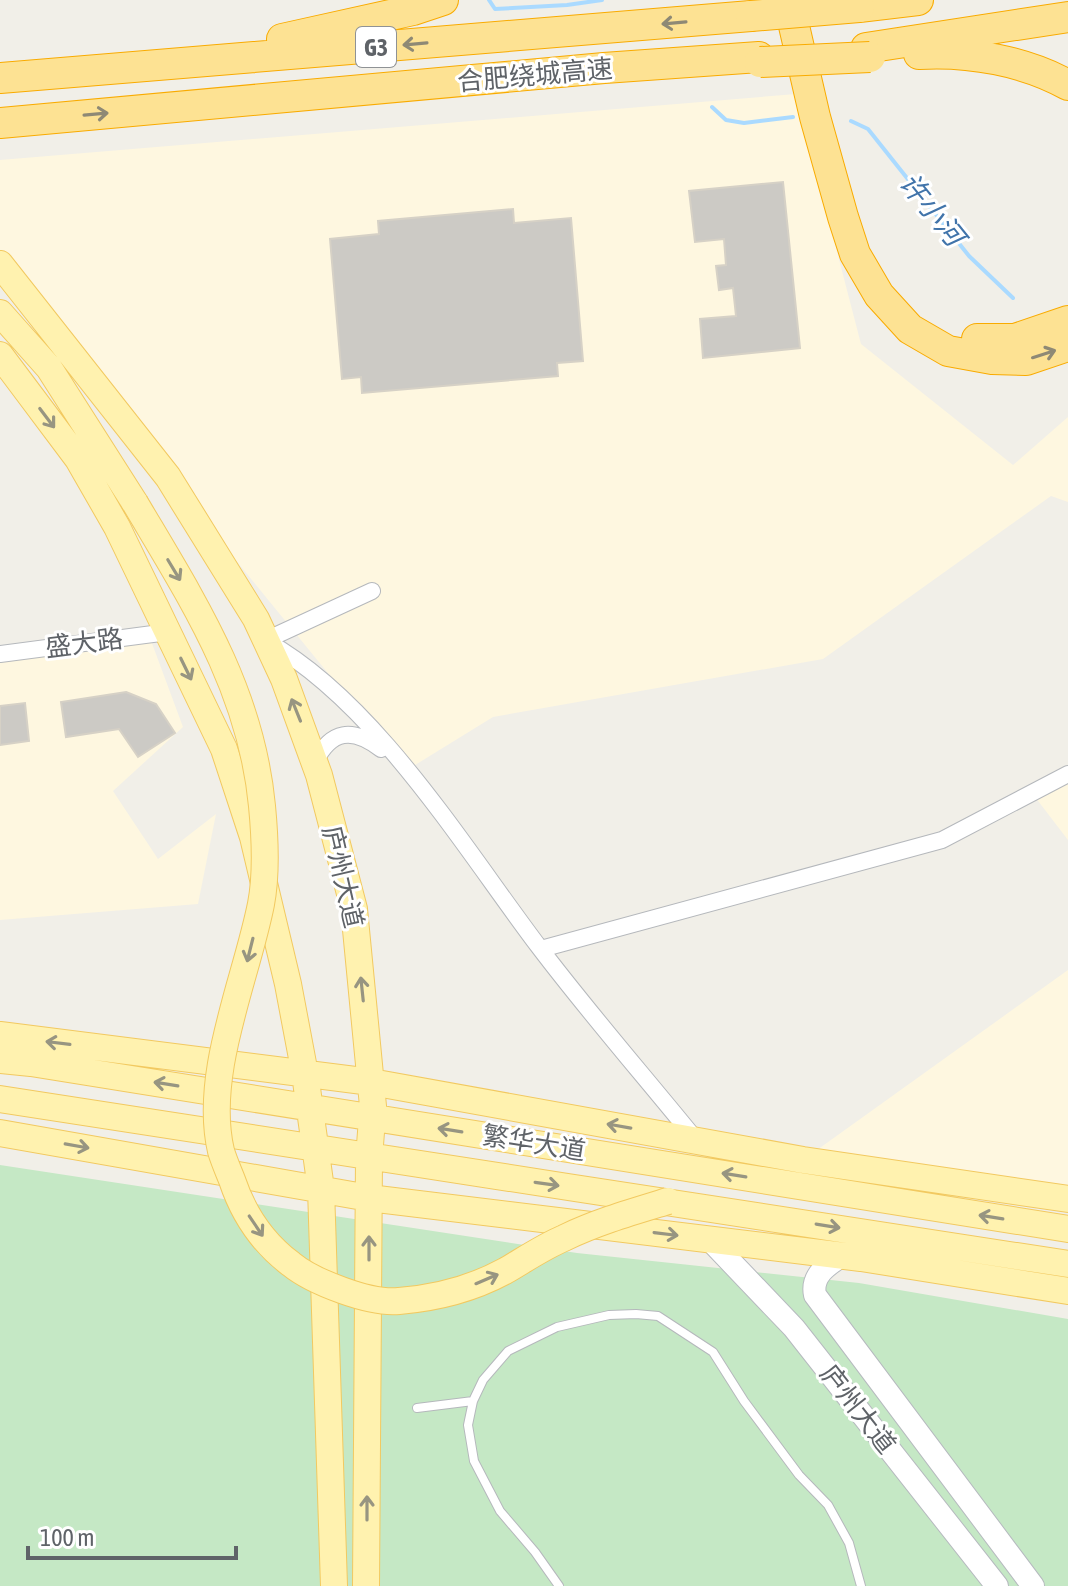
<svg xmlns="http://www.w3.org/2000/svg" width="1068" height="1586" font-family="'Asap Condensed','Noto Sans SC',sans-serif">
<style>
.commercial{fill:#fef7e0}
.green{fill:#c5e8c5}
.lines{fill:none;stroke-linecap:round;stroke-linejoin:round}
.stream{stroke:#aadaff;stroke-width:4}
.building{fill:#cccac5;stroke:#d6d1c6;stroke-width:2}
.lane-casing{stroke:#b5b8bc;stroke-width:10}
.street-casing{stroke:#b5b8bc;stroke-width:18}
.secondary-casing{stroke:#b6babf;stroke-width:24}
.primary-casing{stroke:#f2c960;stroke-width:28}
.highway-casing{stroke:#f9ab00;stroke-width:32}
.lane{stroke:#fff;stroke-width:8}
.street{stroke:#fff;stroke-width:16}
.secondary{stroke:#fff;stroke-width:22}
.primary{stroke:#fff2af;stroke-width:26}
.highway{stroke:#fde293;stroke-width:30}
.primary-bridge-casing{stroke:#f2c960;stroke-width:28;stroke-linecap:butt}
.highway-bridge-casing{stroke:#f9ab00;stroke-width:32;stroke-linecap:butt}
.primary-bridge{stroke:#fff2af;stroke-width:26}
.highway-bridge{stroke:#fde293;stroke-width:30}
.oneway{stroke:#8e8975}
.oneway2{stroke:#979581}
.labels{text-anchor:middle;dominant-baseline:central;stroke-width:6;stroke-linejoin:round;paint-order:stroke}
.shield{fill:#fff;stroke:#8f9295;stroke-width:2}
.shield-label{font-size:24px;font-weight:bold;fill:#5f6368}
.street-label{font-size:26px;fill:#5f6368;stroke:#fff}
.water-label{font-size:28px;font-style:italic;fill:#4174aa;stroke:#fff}
</style>
<rect width="100%" height="100%" fill="#f1efe8"/>
<!-- commercial -->
<path class="commercial" d="M796,94L861,344L1013,465L1068,417V502L1051,496L823,659L493,717L407,770L168,477L0,264V160Z
M150,638L183,727L113,791L158,859L216,814L198,904L0,920V656Z
M1068,774V840L1032,793Z
M1068,970V1199L803,1160Z"/>
<!-- green -->
<path class="green" d="M0,1165L577,1253L859,1283L1068,1319V1586H0Z"/>
<g class="lines">
<!-- stream -->
<path class="stream" d="M489,0L495,9L567,5L602,0
M712,107L726,120L744,123L793,117
M851,121L868,129L969,256L1013,298"/>
</g>
<!-- building -->
<path class="building" d="M783,182L800,348L703,358L700,319L736,316L733,288L719,290L716,266L726,265L724,239L695,242L689,191Z
M513,209L514,223L571,218L583,361L557,363L558,376L362,393L361,377L342,379L330,239L379,234L378,221Z
M126,692L156,704L175,733L138,757L119,729L66,737L61,702Z
M25,703L29,741L0,745V706Z"/>
<g class="lines">
<defs>
<path id="lane" d="M417,1408L473,1401
M559,1586L535,1552L500,1511L474,1461L468,1425L473,1401L483,1380L508,1351L557,1327L609,1315L636,1314L658,1316L713,1352L744,1401L799,1475L828,1505L849,1543L861,1586"/>
<path id="street" d="M266,640L372,591
M266,641C375,701 464,848 539,947C589,1013 644,1076 696,1140
M0,654L168,632
M315,762C331,730 352,727 381,749
M541,949L942,840L1068,774"/>
<path id="secondary" d="M710,1240L794,1328L997,1586
M841,1256C826,1266 811,1276 815,1295L1033,1586"/>
<path id="primary" d="M0,264L168,477L256,619L284,679L319,775L354,909L373,1106L369,1158L366,1586
M0,313L49,368L135,503
M0,355L78,459L117,527L224,749L253,837L288,984L305,1074L321,1189L334,1586
M0,1035L371,1082L803,1160L1068,1199
M0,1060L31,1063L1068,1229
M0,1099C356,1157 712,1207 1068,1264
M0,1133L369,1198L861,1258L1068,1291"/>
<path id="highway" d="M788,0L815,117L843,217L855,254L879,295L910,329L948,351L992,359L1026,360L1068,346
M859,7L918,0
M282,39L413,10L443,0
M866,48L1068,17
M919,54C969,51 1025,61 1068,85
M0,78L751,16
M0,123L604,68L759,57
M977,339H1015L1068,321"/>
</defs>
<!-- lane casing -->
<use href="#lane" class="lane-casing"/>
<!-- street casing -->
<use href="#street" class="street-casing"/>
<!-- secondary casing -->
<use href="#secondary" class="secondary-casing"/>
<!-- primary casing -->
<use href="#primary" class="primary-casing"/>
<!-- highway casing -->
<use href="#highway" class="highway-casing"/>
<!-- lane -->
<use href="#lane" class="lane"/>
<!-- street -->
<use href="#street" class="street"/>
<!-- secondary -->
<use href="#secondary" class="secondary"/>
<!-- primary -->
<use href="#primary" class="primary"/>
<!-- highway -->
<use href="#highway" class="highway"/>
<defs>
<path id="primary-bridge" d="M135,503C193,601 251,689 262,806C265,837 267,873 261,904C246,980 203,1074 221,1151C224,1161 228,1170 232,1180C243,1213 263,1243 291,1264C313,1282 370,1304 399,1301C436,1298 472,1289 505,1271C524,1260 543,1247 564,1238C597,1222 632,1212 668,1201"/>
<path id="highway-bridge" d="M751,16L859,7
M760,62L870,57"/>
</defs>
<!-- primary-bridge casing -->
<use href="#primary-bridge" class="primary-bridge-casing"/>
<!-- highway-bridge casing -->
<use href="#highway-bridge" class="highway-bridge-casing"/>
<!-- primary-bridge -->
<use href="#primary-bridge" class="primary-bridge"/>
<!-- highway-bridge -->
<use href="#highway-bridge" class="highway-bridge"/>
</g>
<!-- one-way arrows -->
<defs><path id="oneway-shaft" d="M-6 0H5M1.5-3L5.5 0L1.5 3" fill="none" stroke-width="1.6" stroke-linecap="round" stroke-linejoin="round" transform="scale(2)"/></defs>
<g class="oneway">
<use href="#oneway-shaft" transform="translate(674 23) rotate(175)"/>
<use href="#oneway-shaft" transform="translate(415 44) rotate(175)"/>
<use href="#oneway-shaft" transform="translate(96 114) rotate(-5)"/>
<use href="#oneway-shaft" transform="translate(1044 354) rotate(-18)"/>
</g>
<g class="oneway2">
<use href="#oneway-shaft" transform="translate(47 418) rotate(53)"/>
<use href="#oneway-shaft" transform="translate(174 570) rotate(59)"/>
<use href="#oneway-shaft" transform="translate(186 669) rotate(64)"/>
<use href="#oneway-shaft" transform="translate(296 710) rotate(-112)"/>
<use href="#oneway-shaft" transform="translate(250 950) rotate(104)"/>
<use href="#oneway-shaft" transform="translate(362 989) rotate(-96)"/>
<use href="#oneway-shaft" transform="translate(58 1043) rotate(-173)"/>
<use href="#oneway-shaft" transform="translate(166 1084) rotate(-171)"/>
<use href="#oneway-shaft" transform="translate(619 1126) rotate(-170)"/>
<use href="#oneway-shaft" transform="translate(450 1130) rotate(-171)"/>
<use href="#oneway-shaft" transform="translate(77 1146) rotate(10)"/>
<use href="#oneway-shaft" transform="translate(734 1175) rotate(-171)"/>
<use href="#oneway-shaft" transform="translate(547 1184) rotate(8)"/>
<use href="#oneway-shaft" transform="translate(991 1217) rotate(-171)"/>
<use href="#oneway-shaft" transform="translate(256 1226) rotate(56)"/>
<use href="#oneway-shaft" transform="translate(828 1226) rotate(9)"/>
<use href="#oneway-shaft" transform="translate(666 1234) rotate(7)"/>
<use href="#oneway-shaft" transform="translate(369 1248) rotate(-90)"/>
<use href="#oneway-shaft" transform="translate(487 1279) rotate(-23)"/>
<use href="#oneway-shaft" transform="translate(367 1508) rotate(-90)"/>
</g>
<g class="labels">
<!-- shield labels -->
<rect class="shield" x="356" y="27" width="40" height="40" rx="6"/>
<g class="shield-label">
<text x="376" y="47">G3</text>
</g>
<!-- street labels -->
<g class="street-label">
<text transform="translate(535 75) rotate(-5)">合肥绕城高速</text>
<text transform="translate(84 643) rotate(-7)">盛大路</text>
<text transform="translate(343 877) rotate(77)">庐州大道</text>
<text transform="translate(534 1143) rotate(9)">繁华大道</text>
<text transform="translate(858 1409) rotate(52)">庐州大道</text>
</g>
<!-- water labels -->
<g class="water-label">
<text transform="translate(932 209) rotate(51)">许小河</text>
</g>
</g>
<!-- scale -->
<path d="M28 1546v12h208v-12" fill="none" stroke="#5f6368" stroke-width="4"/>
<text x="40" y="1546" font-size="24" fill="#5f6368" stroke="#ffffff" stroke-width="6" paint-order="stroke">100 m</text>
</svg>
